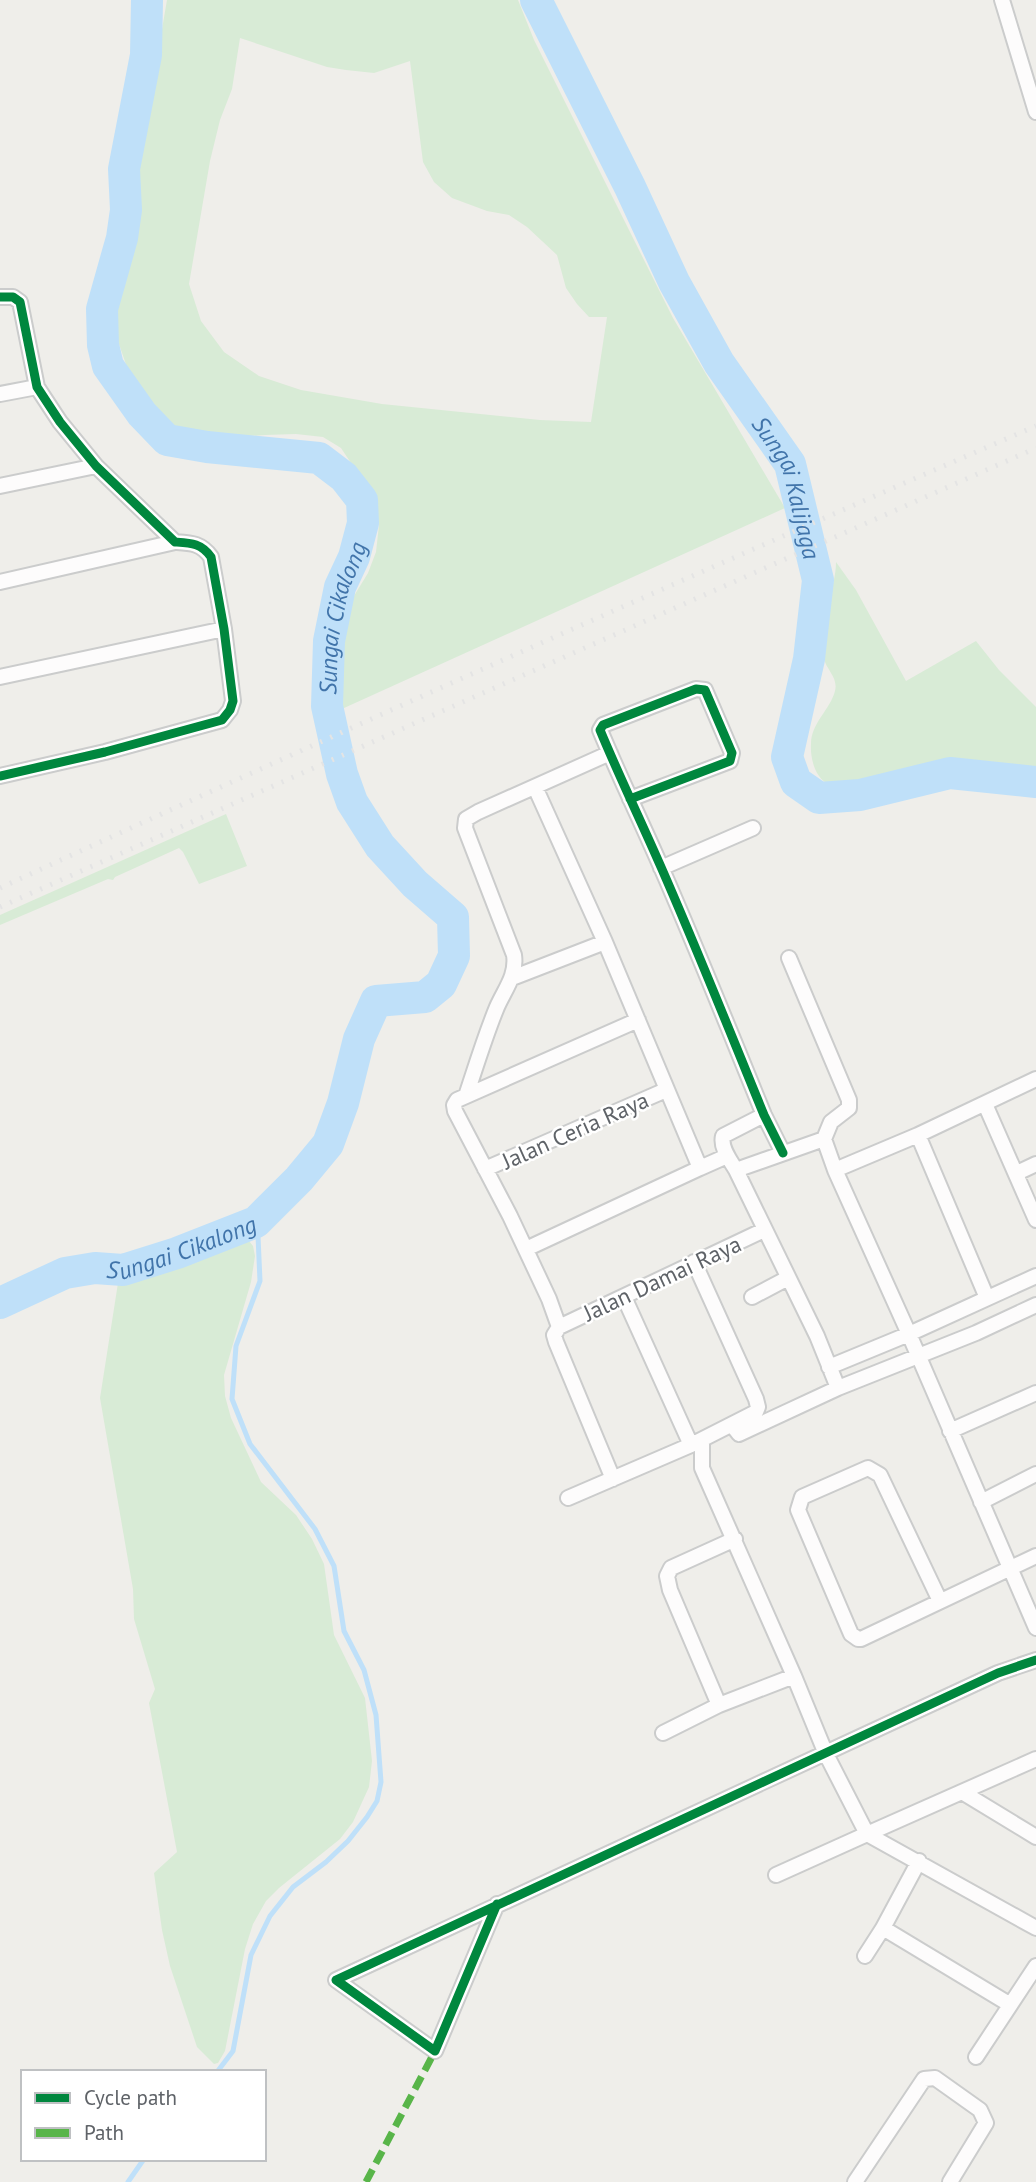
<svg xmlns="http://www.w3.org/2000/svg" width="1036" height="2182" font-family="'PT Sans',sans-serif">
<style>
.green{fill:#d8ebd6;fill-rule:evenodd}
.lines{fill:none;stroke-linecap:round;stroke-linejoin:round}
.stream{stroke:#bfe0f9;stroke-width:5}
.river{stroke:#bfe0f9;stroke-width:32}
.street-casing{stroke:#cbcccc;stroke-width:18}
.street{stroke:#fdfcfc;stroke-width:14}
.rail{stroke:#e4e4e4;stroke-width:5;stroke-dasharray:2 9;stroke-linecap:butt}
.quiet{stroke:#58b549;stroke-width:7;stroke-dasharray:14 7;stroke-linecap:butt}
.cycleway-casing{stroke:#fff;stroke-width:13}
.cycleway{stroke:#00873e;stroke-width:9}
.labels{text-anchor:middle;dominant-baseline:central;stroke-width:5;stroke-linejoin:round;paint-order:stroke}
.street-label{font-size:23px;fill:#5f6368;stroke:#fff}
.water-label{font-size:24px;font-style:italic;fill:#4174aa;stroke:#fff}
</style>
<rect width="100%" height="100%" fill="#efeeea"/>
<!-- green -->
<path class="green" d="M167,0H518L534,40L673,318L785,508L333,713L331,692L335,660L349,604L368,573L376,552L379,525L361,478L341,448L323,437L296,434L265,435L230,437L193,442L175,430L148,405L130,376L111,321L134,227V203L131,173L138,149L144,106L156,64ZM240,38L327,67L346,70L374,73L410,61L423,162L434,182L452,198L487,211L509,215L527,227L557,255L566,288L577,304L589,317H607L591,422L540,420L382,404L301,390L259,376L224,352L201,321L189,284L210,161L220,120L232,89Z
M836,562L856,590L906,681L976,641L999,670L1036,707V769C1004,765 972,764 940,768C924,770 908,772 892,776C872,781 851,792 830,785C815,779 810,758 811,744C811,723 830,710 835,691C838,679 829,672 825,662C823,656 821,647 821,641C820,613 836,589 836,562Z
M226,814L247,866L199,884L183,852L179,848L115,877L113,880L108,879L0,925V915Z
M245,1236L253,1246L255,1256L251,1282L224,1375L225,1396L231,1418L261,1482L296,1515L312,1539L324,1564L334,1635L365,1698L372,1761L369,1787L353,1822L340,1839L279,1888L266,1901L253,1924L245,1949L225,2051L218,2063L214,2064L197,2047L170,1966L162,1930L154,1873L177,1852L149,1703L155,1689L134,1619L133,1589L100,1398L118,1283C161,1269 201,1250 245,1236Z"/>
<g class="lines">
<!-- stream -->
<path class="stream" d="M217,2072L233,2051L251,1955L270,1916L293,1887L326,1862L348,1841L367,1817L377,1801L381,1782L376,1715L364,1670L344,1631L334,1566L315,1529L250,1444L232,1399L236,1346L260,1281L258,1236L256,1222
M128,2182L144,2159"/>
<!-- river -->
<g class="river">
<path id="s1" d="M536,0L630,187L674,282L719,363L790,464L818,580L809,659L787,757L796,782L819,798L860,795L950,773L1036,782"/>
<path id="s2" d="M0,1303L65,1273L95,1268L123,1270L177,1253L256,1222L299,1179L328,1144L343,1103L359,1039L376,1001L425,997L441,984L454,956L453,917L415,884L380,846L352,802L342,774L327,706L329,641L340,587L354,557L363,523L362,500L344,477L319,458L207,447L167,440L142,414L108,366L103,345L102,309L122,238L126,210L124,169L146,55L147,0"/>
</g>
<defs>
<path id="street" d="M1002,0L1036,112
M0,297H13L20,302L37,387L60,422L96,466L175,542C191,543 201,543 211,557L224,629L233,701L230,710L222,720L105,752L0,776
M0,394L37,387
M0,486L96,466
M0,582L175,542
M0,677L224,629
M535,787L605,942L700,1168L727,1156
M630,799L730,761L732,753L705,690L696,689L603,725L600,730C619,776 641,821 661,867C697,949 730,1032 764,1115L783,1153
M661,868L753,828
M789,958L849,1100V1108L831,1122L824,1139
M512,978L605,942
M466,1096C476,1066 485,1036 497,1007C505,989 517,975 514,955L465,828L466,819L478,812L610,753
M985,1104L1036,1220
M764,1115L723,1136C720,1147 730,1160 736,1170L824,1139L835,1170L909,1334L1036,1628
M918,1135L987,1298
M485,1169L666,1090
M736,1170L817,1336L838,1388
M835,1170L918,1135L1036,1079
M1017,1173L1036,1164
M526,1249L700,1168
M624,1297L691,1445
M752,1297L788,1278
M559,1327L549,1299L510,1216L455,1111L454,1105L457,1100L638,1020
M559,1327L764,1230
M559,1327L554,1335L556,1342L613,1479
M829,1367L909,1334L1036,1276
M732,1425L739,1434L838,1388L976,1333L1036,1305
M950,1431L1036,1393
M702,1440V1468L794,1676L826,1754L867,1834L776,1875
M568,1498L691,1445L756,1412L758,1407L756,1399L694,1262
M981,1502L1036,1474
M940,1601L880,1475L868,1468L802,1497L798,1510L851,1634L858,1639H861L1036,1556
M719,1705L670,1590L667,1576L671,1568L735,1539
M663,1733L719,1705L794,1676
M1036,1759L867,1834L1036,1928
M962,1792L1036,1837
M497,1904L435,2051L336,1980L998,1673L1036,1660
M883,1928L1009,2004
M865,1956L883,1928L919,1861
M976,2057L1036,1966
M855,2182L924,2079L935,2078L980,2110L986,2123L950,2182"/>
</defs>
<!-- street casing -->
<use href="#street" class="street-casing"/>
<!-- street -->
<use href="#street" class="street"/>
<!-- rail -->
<path class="rail" d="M0,888C343,730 689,576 1036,426
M0,907L1036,448"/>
<!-- quiet -->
<path class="quiet" d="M366,2182L435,2051"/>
<defs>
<path id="cycleway" d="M0,297H13L20,302L37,387L60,422L96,466L175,542C191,543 201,543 211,557L224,629L233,701L230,710L222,720L105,752L0,776
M630,799L730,761L732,753L705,690L696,689L603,725L600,730C619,776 641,821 661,867C697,949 730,1032 764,1115L783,1153
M497,1904L435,2051L336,1980L998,1673L1036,1660"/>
</defs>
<!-- cycleway casing -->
<use href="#cycleway" class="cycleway-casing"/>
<!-- cycleway -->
<use href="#cycleway" class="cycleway"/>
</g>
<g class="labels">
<!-- street labels -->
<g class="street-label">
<text transform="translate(575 1130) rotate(-24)">Jalan Ceria Raya</text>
<text transform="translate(662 1278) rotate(-25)">Jalan Damai Raya</text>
</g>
<!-- water labels -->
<g class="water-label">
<text stroke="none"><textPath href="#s1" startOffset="551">Sungai Kalijaga</textPath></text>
<text stroke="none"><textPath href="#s2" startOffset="1012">Sungai Cikalong</textPath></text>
<text stroke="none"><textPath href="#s2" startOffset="192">Sungai Cikalong</textPath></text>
</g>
</g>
<!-- legend -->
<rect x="21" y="2070" width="245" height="91" fill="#ffffff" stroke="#bfc1c3" stroke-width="2"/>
<rect x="35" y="2093" width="35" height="10" fill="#00873e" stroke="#bfc1c3" stroke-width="2"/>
<text x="84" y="2105" font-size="21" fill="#5f6368">Cycle path</text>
<rect x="35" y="2128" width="35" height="10" fill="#58b549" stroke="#bfc1c3" stroke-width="2"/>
<text x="84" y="2140" font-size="21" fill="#5f6368">Path</text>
</svg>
